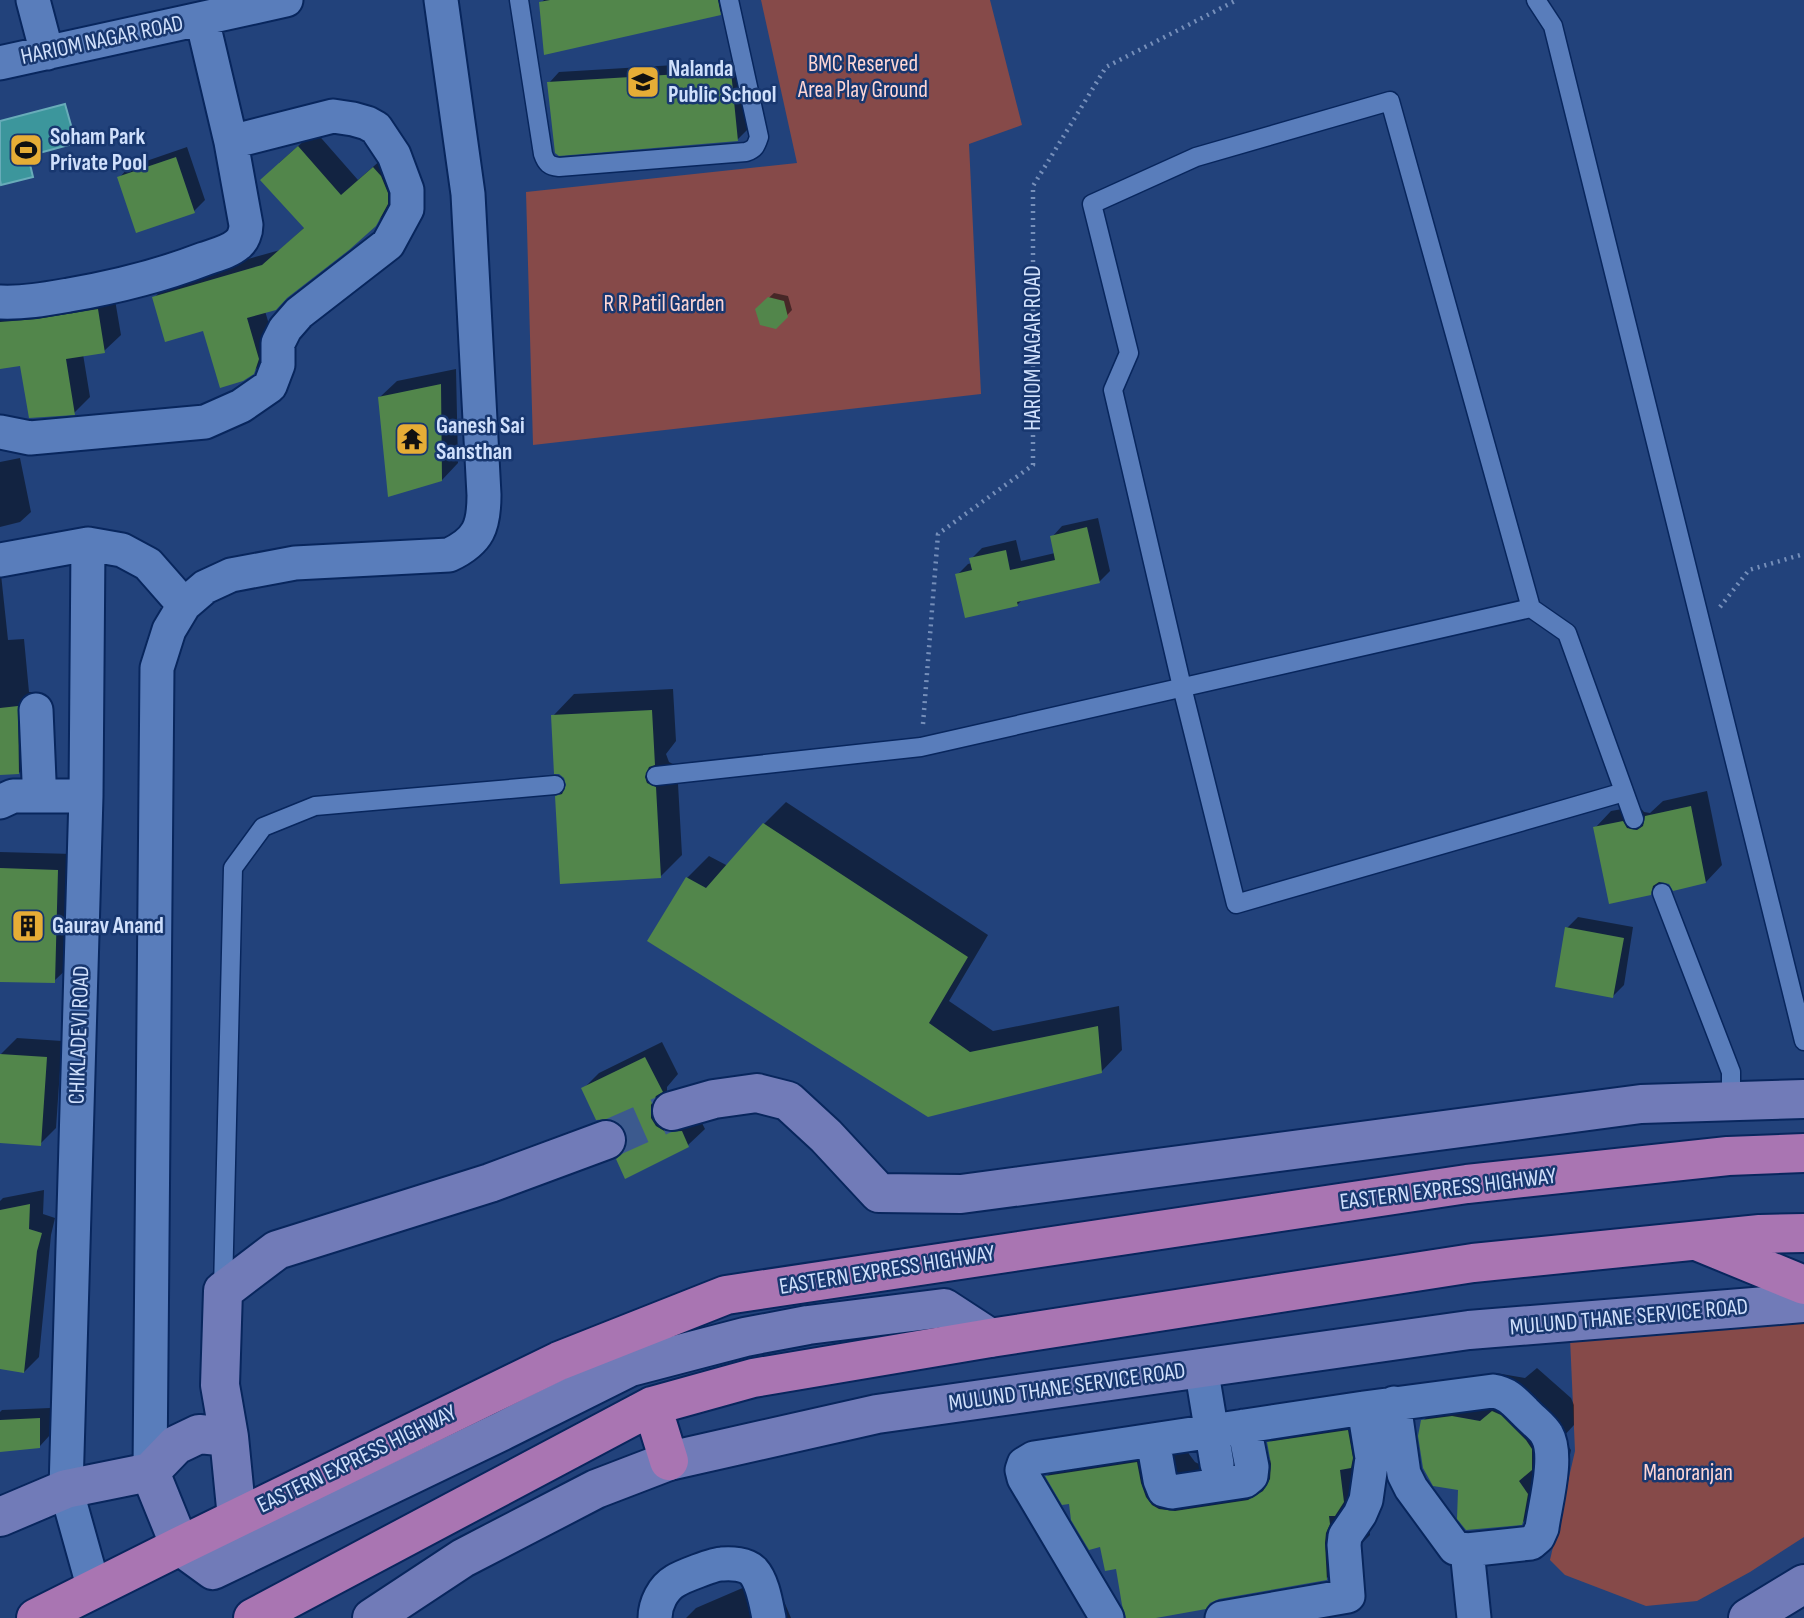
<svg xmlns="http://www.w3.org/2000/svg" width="1804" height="1618" font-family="'Sofia Sans Condensed',sans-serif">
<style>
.green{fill:#864a49}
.water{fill:#3c969c;stroke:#68acb9;stroke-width:2}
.shadow{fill:#0007}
.building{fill:#52864b}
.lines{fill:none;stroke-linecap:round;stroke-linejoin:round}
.secondary-tunnel{stroke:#3c5a8e;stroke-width:38;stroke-dasharray:38 19;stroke-linecap:butt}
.lane-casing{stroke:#08265d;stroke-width:21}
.street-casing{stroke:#08265d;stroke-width:37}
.secondary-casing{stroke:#08265d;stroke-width:42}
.highway-casing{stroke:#08265d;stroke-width:42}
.path{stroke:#768fba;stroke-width:4.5;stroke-dasharray:2 5;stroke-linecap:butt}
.lane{stroke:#597dbb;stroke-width:18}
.street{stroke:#597dbb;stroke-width:33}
.secondary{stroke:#717bb8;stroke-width:38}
.highway{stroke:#a975b2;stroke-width:38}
.labels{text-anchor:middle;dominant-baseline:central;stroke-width:5;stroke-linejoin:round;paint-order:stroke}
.street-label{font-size:23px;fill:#d0e0fc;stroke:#18376f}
.park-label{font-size:23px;fill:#ffd6d4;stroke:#18376f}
.poi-label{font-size:23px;font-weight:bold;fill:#d0e0fc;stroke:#18376f;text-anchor:start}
</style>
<rect width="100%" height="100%" fill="#22427b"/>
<!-- green -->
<path class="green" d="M761,0H990L1022,125L969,144L981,394L533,445L526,192L797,163Z
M1804,1318V1537L1750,1572L1697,1601L1646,1606L1565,1575L1550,1560L1575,1451L1570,1338Z"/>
<!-- water -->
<path class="water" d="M65,104L76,143L28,156L33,177L1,185L0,180V121Z"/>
<!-- shadow -->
<path class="shadow" d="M544,0H728L729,3L718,14L541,3Z
M741,61L748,129L737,140L549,83L559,72Z
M315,131L358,180L390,152L392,207L375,224L265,311L274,341L270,355L253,372L205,329L154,298L170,281L280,250L305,227L279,163Z
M187,147L205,200L194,211L119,178L129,167Z
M774,293L788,296L792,310L776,327L757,309Z
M114,294L121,335L104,351L83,354L90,397L74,413L22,364L0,367V308Z
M456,369L458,463L442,480L380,397L397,381Z
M20,458L31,512L20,522L0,527V462Z
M1098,518L1110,571L1099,582L1023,599L1017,605L957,575L968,564L972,563L971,559L982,548L1016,540L1021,561L1055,553L1052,537L1062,526Z
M0,565L8,640L24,639L29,692H33L34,757L19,773L0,774Z
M673,689L676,741L666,754L669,762L677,766L682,855L660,877L557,797L567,787L553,716L574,694Z
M1707,791L1722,865L1706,882L1663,881L1650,894L1595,828L1611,811L1639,806L1644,812L1650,813L1663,801Z
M786,802L988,935L949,1001L993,1031L1119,1006L1122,1050L1101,1072L928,1116L687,878L709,856L728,866L764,824Z
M0,852L73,854L71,965L54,981L0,980Z
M1578,917L1633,927L1624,985L1613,996L1567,928Z
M17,1038L62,1041L56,1128L40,1144L0,1141L1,1054Z
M662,1042L678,1074L667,1087V1101L698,1115L705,1129L688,1145L626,1176V1151L629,1145L628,1131L583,1089L599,1073Z
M44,1190L43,1214L55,1218L51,1235L39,1357L24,1372L0,1367V1201L3,1198Z
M1537,1368L1571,1398L1574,1405V1425L1562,1438L1571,1450L1565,1479L1522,1523L1460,1489L1423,1421L1466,1377L1496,1373L1525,1378Z
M1391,1387L1368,1499L1370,1535L1327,1578L1218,1597L1149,1618H1128L1117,1567L1070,1502L1047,1476L1090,1433L1184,1439L1189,1454L1195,1462L1203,1466L1219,1468L1272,1460L1269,1443L1312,1399Z
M50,1408V1435L40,1446L0,1450V1412L2,1410Z
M773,1575L791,1618H686L696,1608Z"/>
<!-- building -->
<path class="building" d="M550,0H718L721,15L544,55L539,2Z
M731,71L738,141L559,156L555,153L547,82Z
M298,146L341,195L373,167L381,176L388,193V204L376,226L349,250L287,298L276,310L247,318L259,359L254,374L243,381L220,388L203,331L165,342L152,297L262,265L304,228L260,180Z
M176,157L195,213L136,233L117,177Z
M768,297L784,301L788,317L776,329L760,325L755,309Z
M98,309L105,353L66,359L75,415L29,418L20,366L0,369V322L37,319Z
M441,384L442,481L388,497L378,397Z
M1087,527L1100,583L1017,602L1018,606L965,618L955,574L972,570L969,558L1006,550L1010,570L1055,560L1050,536Z
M18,706L19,774L0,775V708Z
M652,710L655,765L649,767L645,777L647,783L656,787L661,878L560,884L555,796L562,794L566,785L564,778L559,774H554L551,715Z
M1691,806L1706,883L1673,891L1669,884L1659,882L1653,886L1651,895L1609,904L1593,827L1623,821L1627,828L1637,830L1643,826L1645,816Z
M763,823L968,957L929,1023L970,1052L1098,1026L1102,1073L928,1117L647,941L686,877L706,888Z
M0,868L58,870L55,983L0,982Z
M1565,927L1624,938L1613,998L1555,987Z
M0,1054L47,1057L41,1146L0,1143Z
M645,1057L663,1092L656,1096L651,1105V1118L656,1126L666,1132L682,1131L689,1147L625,1179L616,1159L623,1153L627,1144L626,1132L620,1124L610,1119L596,1120L581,1088Z
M30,1204L29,1229L42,1233L37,1251L24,1373L0,1369V1210Z
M1492,1411L1501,1415L1526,1440L1532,1449V1470L1519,1481L1528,1494L1523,1522L1522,1525L1466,1530L1457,1519L1458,1490L1433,1486L1423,1468L1418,1436L1421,1420L1452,1416L1480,1421Z
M40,1418V1448L0,1452V1420Z
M1348,1430L1353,1458L1351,1468L1340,1470L1344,1502L1335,1516H1329L1330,1524L1326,1533L1325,1543L1327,1580L1219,1599L1210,1603L1206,1609L1156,1618H1126L1122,1605L1116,1569L1105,1571L1100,1547L1089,1550L1071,1520L1069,1504L1062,1505L1045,1476L1137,1462L1141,1483L1146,1497L1152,1505L1159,1509L1175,1511L1248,1500L1263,1491L1270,1479L1271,1464L1267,1442Z"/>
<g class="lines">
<!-- secondary-tunnel -->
<path class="secondary-tunnel" d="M606,1140L672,1111"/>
<defs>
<path id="lane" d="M519,0L543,154C546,163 549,166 559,167L746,152C755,149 756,146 759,137L729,0
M1536,0L1553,26L1804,1041
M1531,608L1390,101L1196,157L1092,204L1129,353L1113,390L1182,687L1236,904L1624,792
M656,776L921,747L1531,608L1567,633L1634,819
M1662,893L1731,1072V1101
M223,1290L233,868L263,827L315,806L555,785"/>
<path id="street" d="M33,0L47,53
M0,63L286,0
M0,302C24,303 46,299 69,295C115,287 160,276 204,259C215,255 229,252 238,244C243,240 246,232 246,225L231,142L202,19
M0,432L30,438L205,422L241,406L270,386L278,365V343L285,329L299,313L388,244L407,209V190L394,155L376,128L367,123L353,119L333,116L231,142
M88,544L86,796L66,1489L94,1589
M0,560L88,544L122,550L148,564L184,605
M36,710L39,780
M0,802L13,796H86
M1201,1367L1217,1464
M1153,1440L1160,1480L1164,1490L1172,1492L1245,1481L1251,1476L1252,1467L1244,1426
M150,1472L157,668L169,630L184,605L205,587L231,575L295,563L449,555C479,541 484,526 484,495L468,194L441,0
M1467,1550L1474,1618
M655,1618C655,1604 663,1588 675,1581C681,1577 714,1564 722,1564C731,1563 746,1564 753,1571C763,1582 766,1604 769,1618
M1107,1618L1024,1478L1022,1470L1024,1464L1034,1458L1364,1408L1493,1391C1507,1393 1514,1401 1524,1411C1531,1419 1543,1427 1547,1435C1559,1456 1545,1505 1542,1528L1538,1537L1531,1543L1467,1550L1455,1548L1411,1488L1404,1474L1394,1403
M1222,1618L1348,1596L1344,1545L1345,1536L1360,1514L1366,1500L1372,1458L1364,1408"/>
<path id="secondary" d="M672,1111L714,1099L757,1093L788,1101L826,1136L879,1193L961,1194L1641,1104L1804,1099
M150,1472L180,1546L213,1570L504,1430L630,1367L745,1337L808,1325L944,1308L990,1338
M0,1517L66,1489L150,1472L176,1445L199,1434L229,1437
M237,1518L229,1437L220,1385L223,1291L277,1250L490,1183L606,1140
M372,1618L463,1558L596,1489L669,1461L877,1414L1469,1330L1804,1303
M1748,1618L1804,1584"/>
<path id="highway" d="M1699,1242L1804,1285
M652,1406L669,1461
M36,1618L180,1546L559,1361L726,1295L1467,1184L1728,1156L1804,1153
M253,1618L652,1406L753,1378L990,1338L1473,1263L1760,1234L1804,1233"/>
</defs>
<!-- lane casing -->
<use href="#lane" class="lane-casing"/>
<!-- street casing -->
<use href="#street" class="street-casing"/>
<!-- secondary casing -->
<use href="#secondary" class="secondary-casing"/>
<!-- highway casing -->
<use href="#highway" class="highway-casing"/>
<!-- path -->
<path class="path" d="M1720,607L1749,570L1804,554
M923,724L938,534L1033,465V186L1106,67L1237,0"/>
<!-- lane -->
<use href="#lane" class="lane"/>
<!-- street -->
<use href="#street" class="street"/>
<!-- secondary -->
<use href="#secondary" class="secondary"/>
<!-- highway -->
<use href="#highway" class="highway"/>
</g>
<!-- icons -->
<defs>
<symbol id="school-square" viewBox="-11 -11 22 22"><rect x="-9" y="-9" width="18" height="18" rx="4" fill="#e6ad36" stroke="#18376f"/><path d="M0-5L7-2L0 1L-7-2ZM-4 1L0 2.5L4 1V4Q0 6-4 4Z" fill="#111"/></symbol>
<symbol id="stadium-square" viewBox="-11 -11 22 22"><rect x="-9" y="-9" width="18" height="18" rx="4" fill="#e6ad36" stroke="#18376f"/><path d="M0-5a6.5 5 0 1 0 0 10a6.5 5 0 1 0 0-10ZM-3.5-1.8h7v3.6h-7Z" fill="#111"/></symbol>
<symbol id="temple-square" viewBox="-11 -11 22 22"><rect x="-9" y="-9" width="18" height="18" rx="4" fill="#e6ad36" stroke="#18376f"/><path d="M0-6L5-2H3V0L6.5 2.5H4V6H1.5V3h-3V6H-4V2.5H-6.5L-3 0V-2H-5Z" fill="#111"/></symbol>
<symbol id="building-square" viewBox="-11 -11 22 22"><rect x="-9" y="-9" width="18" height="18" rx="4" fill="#e6ad36" stroke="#18376f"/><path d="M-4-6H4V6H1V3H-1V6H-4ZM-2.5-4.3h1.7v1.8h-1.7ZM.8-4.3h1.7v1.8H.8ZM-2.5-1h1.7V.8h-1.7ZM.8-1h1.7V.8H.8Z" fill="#111"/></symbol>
</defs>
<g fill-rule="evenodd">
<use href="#school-square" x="624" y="63" width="38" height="38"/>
<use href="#stadium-square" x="7" y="131" width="38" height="38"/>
<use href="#temple-square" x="393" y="420" width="38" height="38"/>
<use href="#building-square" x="9" y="907" width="38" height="38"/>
</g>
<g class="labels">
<!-- street labels -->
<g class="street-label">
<text transform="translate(102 40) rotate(-12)">HARIOM NAGAR ROAD</text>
<text transform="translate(1033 348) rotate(-90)">HARIOM NAGAR ROAD</text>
<text transform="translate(79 1035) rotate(-88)">CHIKLADEVI ROAD</text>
<text transform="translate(1448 1189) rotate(-7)">EASTERN EXPRESS HIGHWAY</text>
<text transform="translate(887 1270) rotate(-9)">EASTERN EXPRESS HIGHWAY</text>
<text transform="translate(1629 1317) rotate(-5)">MULUND THANE SERVICE ROAD</text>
<text transform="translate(1067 1387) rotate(-8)">MULUND THANE SERVICE ROAD</text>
<text transform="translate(357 1459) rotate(-26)">EASTERN EXPRESS HIGHWAY</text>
</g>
<!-- park labels -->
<g class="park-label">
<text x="863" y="64">BMC Reserved<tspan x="863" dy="26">Area Play Ground</tspan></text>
<text x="664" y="304">R R Patil Garden</text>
<text x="1688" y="1473">Manoranjan</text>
</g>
<!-- poi labels -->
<g class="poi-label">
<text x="668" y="69">Nalanda<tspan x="668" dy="26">Public School</tspan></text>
<text x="50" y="137">Soham Park<tspan x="50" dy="26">Private Pool</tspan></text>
<text x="436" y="426">Ganesh Sai<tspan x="436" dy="26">Sansthan</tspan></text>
<text x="52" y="926">Gaurav Anand</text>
</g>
</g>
</svg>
